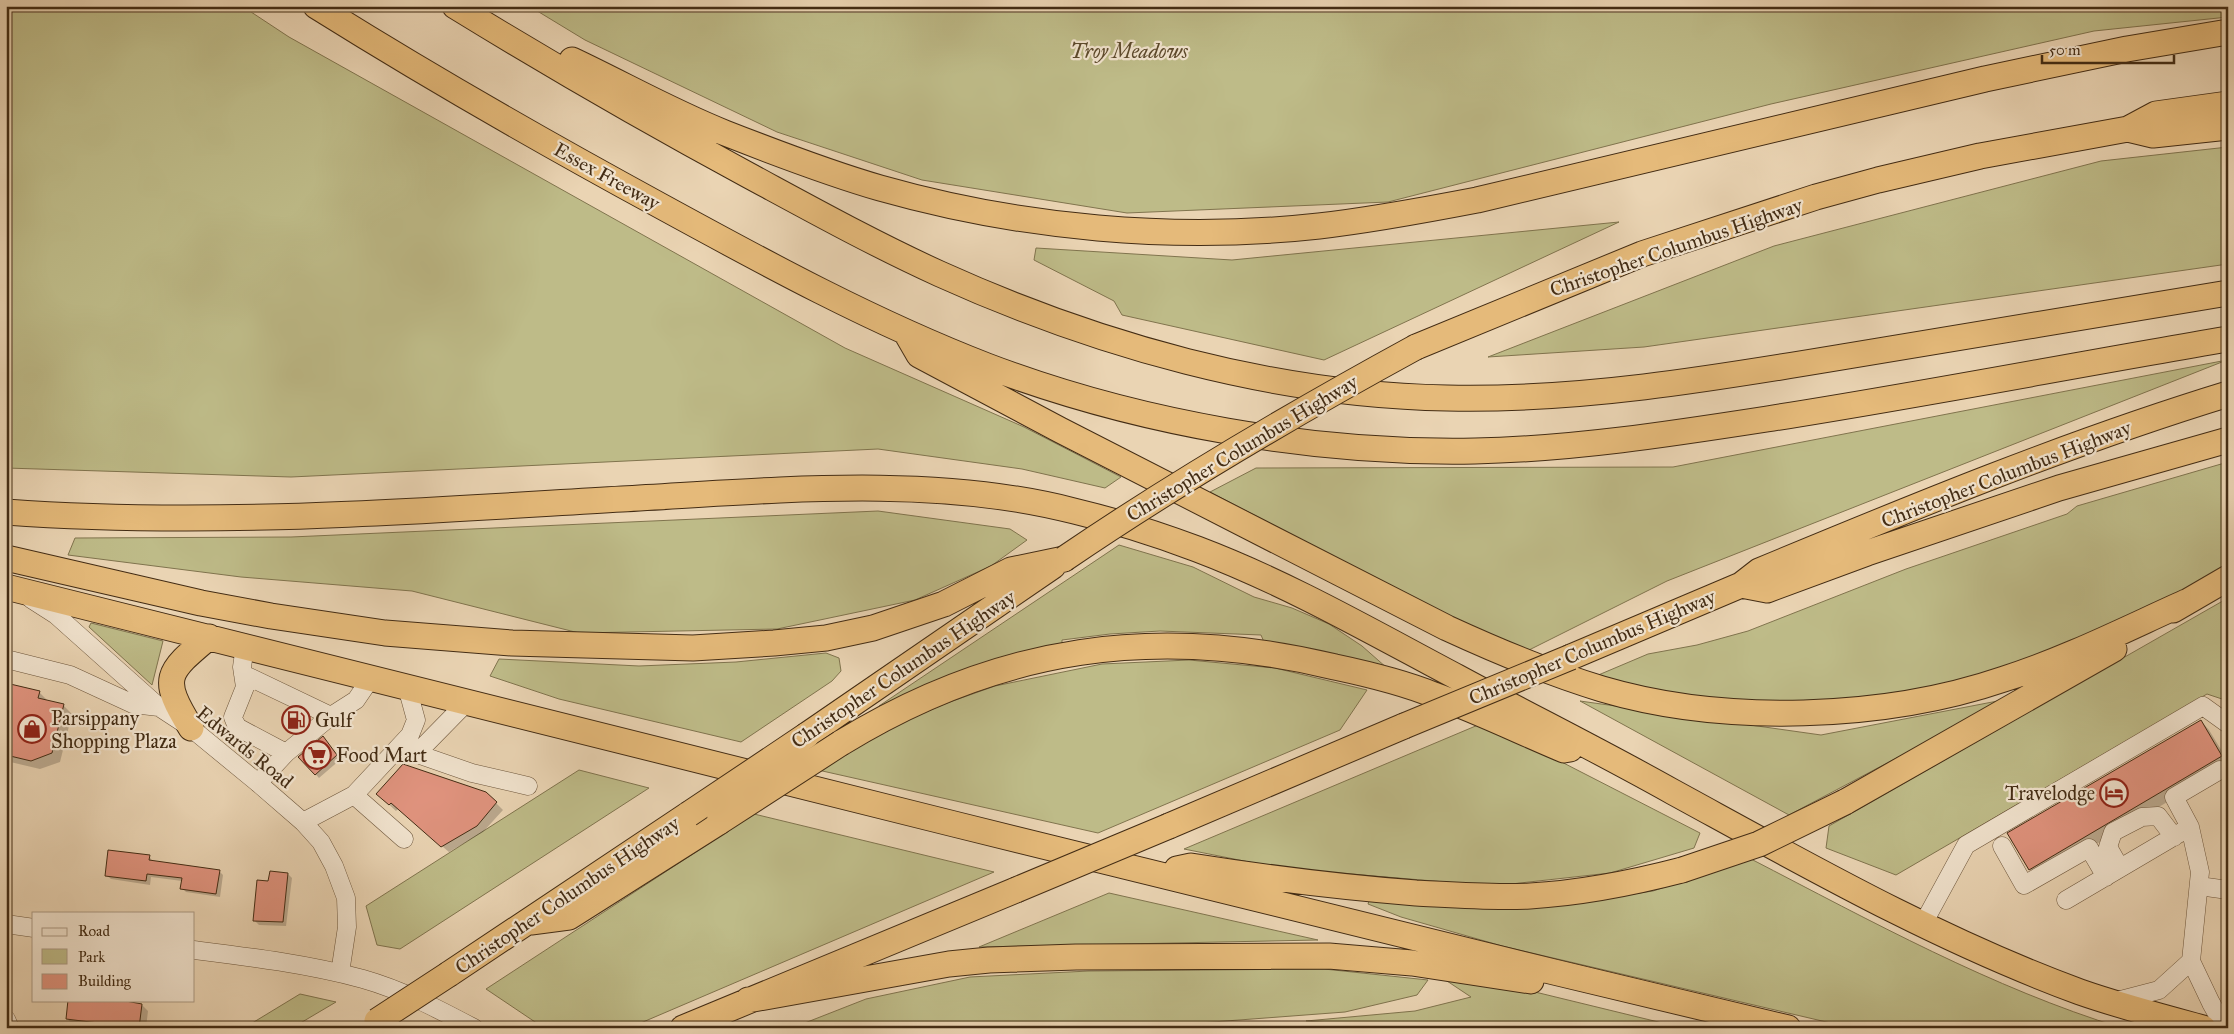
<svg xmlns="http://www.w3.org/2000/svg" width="2234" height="1034" font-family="'IM FELL Great Primer',serif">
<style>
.green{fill:#bebb88;stroke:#80744e}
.shadow{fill:#0003}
.building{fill:#e0937e;stroke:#432c14}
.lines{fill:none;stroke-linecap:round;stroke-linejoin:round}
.minor-casing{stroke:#6d563c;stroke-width:19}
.highway-casing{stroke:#432c14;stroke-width:27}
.minor{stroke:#f1e3ce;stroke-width:18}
.highway{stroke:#e5ba7a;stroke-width:25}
.highway-bridge-casing{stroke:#432c14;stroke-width:27;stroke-linecap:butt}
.highway-bridge{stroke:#e5ba7a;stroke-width:25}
.labels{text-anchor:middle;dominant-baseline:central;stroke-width:4.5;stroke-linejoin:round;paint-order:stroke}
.park-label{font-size:20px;font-style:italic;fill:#5c492b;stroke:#f1e3ce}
.street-label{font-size:20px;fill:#432c14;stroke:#f1e3ce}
.poi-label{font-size:20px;fill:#432c14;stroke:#f1e3ce;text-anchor:start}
</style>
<rect width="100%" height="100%" fill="#ead4b3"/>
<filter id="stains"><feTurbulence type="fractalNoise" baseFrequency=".004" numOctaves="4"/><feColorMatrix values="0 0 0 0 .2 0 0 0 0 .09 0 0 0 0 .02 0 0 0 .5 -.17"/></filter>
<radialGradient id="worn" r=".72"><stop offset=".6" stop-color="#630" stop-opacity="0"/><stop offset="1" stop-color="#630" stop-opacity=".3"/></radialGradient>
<!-- green -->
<path class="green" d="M6,6H242L289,37L845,348L1024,427L1121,477L1105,488L1022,469L878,449L291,477L6,468Z
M529,6H2228V17L2094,31L1771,104L1388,202L1127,213L922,180L777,132L585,40Z
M2228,147V264L1644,347L1488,357L1774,246L2101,161Z
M1619,222L1324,360L1122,315L1114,301L1034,260L1036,248L1232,260Z
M2227,360L1667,581L1521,654L1210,492L1256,468L1673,467Z
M2228,462V567L2087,638L1932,691L1834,702L1757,704L1684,697L1596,676L1648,654L1697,645L1748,631L1906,569L2067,514L2077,506Z
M878,511L1010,529L1027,540L991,566L915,600L777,629L579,633L412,591L241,577L68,555L75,538L291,537Z
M1119,545L1193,567L1254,597L1292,608L1329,624L1362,646L1387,668L1264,642L1261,635L1160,631L1110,634L1062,640V646L881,708L879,706Z
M2228,598V701L2207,694L1896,875L1826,848L1829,826Z
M91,623L163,641L152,685L89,627Z
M826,653L839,658L841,671L832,681L741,742L559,699L490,676L499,659L639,666L736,662Z
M1189,660L1275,668L1367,690L1340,730L1098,833L818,770L900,723L947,703L995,686L1102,664Z
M2008,699L1789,815L1580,701L1821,735Z
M1478,725L1546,754L1700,833L1694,848L1610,873L1493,886L1279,868L1184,849Z
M579,770L649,788L400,949L377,945L366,906Z
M754,814L994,872L629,1028H544L486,989Z
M1751,859C1871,921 1992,988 2122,1028H1852L1502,946L1401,917L1368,904L1369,901L1599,899L1653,891Z
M1109,893L1318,940L979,947Z
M1324,969L1428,980L1417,995L1345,1012L1133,1028H792L866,999L970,977L1089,971Z
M1441,977L1531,991L1683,1028H1392L1306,1021L1415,1011L1471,997Z
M300,994L336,1002L292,1028H244Z"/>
<!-- shadow -->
<path class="shadow" d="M6,684L39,692L48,701L63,705L72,714L60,762L40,769L6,761Z
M2201,721L2209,730L2228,761V766L2039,878L2030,869Z
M327,742L341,759L319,778L300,757Z
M486,793L503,810L483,832L449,852L398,809L396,811L384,800Z
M149,856L153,862L219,871L223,875L220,897L186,892L182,888V881L151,877L150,885L111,879L106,875Z
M288,874L292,878L286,926L259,925L254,920L270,882Z
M142,1005L148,1011L146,1028H92L74,1025L67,1019Z"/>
<!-- building -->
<path class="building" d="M6,683L40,691L38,698L64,704L52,753L31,761L6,755Z
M2201,720L2222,756L2029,870L2007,833Z
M323,736L337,755L315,775L298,757Z
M403,764L486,792L497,802L477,826L441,847L391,803L389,805L376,794Z
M108,850L150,855L149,860L220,870L216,894L180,889L182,878L147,874L146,881L105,876Z
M270,871L288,873L283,922L253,921L257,880L268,881Z
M68,1000H120L142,1004L139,1028L66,1019Z"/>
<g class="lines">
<defs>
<path id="minor" d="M31,599L56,615L159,707L191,728L258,783L303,822L321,842L334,866L346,898L347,927L340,973
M245,646L242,667L245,687L233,717L237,727L286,753
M6,659L70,675L133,704L159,707
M243,674L331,716
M400,748L472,773L528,786
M416,754L468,701
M2220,770L2174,797L2190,827L2200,872L2191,961L2211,1003L2225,1028
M258,783L286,753L331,716L356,700L371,678
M354,795L404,839
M303,822L354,795L410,735L416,720L407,687
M2002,846L2024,885L2089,848L2106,877
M2120,868L2108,847L2113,832L2142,817L2158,816L2174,837
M2199,886L2228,890
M2066,900L2190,827
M6,924L34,928
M1923,924L1966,845L2203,706L2228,724
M194,950C250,957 307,964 363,979C402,990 438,1009 474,1028
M2113,1002L2159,990L2191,961
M6,1019L10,1028"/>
<path id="highway" d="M316,6C428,76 543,142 659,205C765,263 873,322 987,366C1137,423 1314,454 1475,451C1573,449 1670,434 1767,419C1921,395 2074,365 2228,339
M455,6C551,65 648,121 748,175C811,209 874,244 940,274C1097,345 1273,395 1447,398C1581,401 1716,378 1848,356C1975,335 2101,314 2228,293
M572,60C623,84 672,112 725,133C776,153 828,173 880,188C1021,228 1174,242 1319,226C1372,220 1425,210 1477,200L1985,79L2127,49L2228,32
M2128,129L2156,114L2228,104
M908,336L919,355L1060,430L1447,628C1497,651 1549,673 1602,689C1724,725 1884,720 2004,679C2067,659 2126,629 2186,602
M1416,347L1642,254L1816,197L1878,180L1980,156L2128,129L2153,135L2228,127
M6,512C212,527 416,511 622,499C769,491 931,474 1074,511C1116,521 1157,534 1197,549C1287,583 1372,632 1457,677C1529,716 1602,752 1673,792C1805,864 1938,940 2080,992C2120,1006 2162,1017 2203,1028
M6,558L201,603L271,616L385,633L512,643L693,648L774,643L826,638L873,628L944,604L1011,570L1064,559
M1741,585L1767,590L1867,553L2059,488L2228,440
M6,587L954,824L1554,972L1788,1028
M2173,610L2228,578
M1571,657L1741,585L1759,571C1913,507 2068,443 2228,394
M191,728C160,678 166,673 209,637
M807,735L1053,566
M841,743C999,646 1156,624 1335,667C1368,674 1402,682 1434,695C1478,711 1521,732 1564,750L1570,749
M1845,802L2114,649
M1169,826L1404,726
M1177,869L1191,866C1267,878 1339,887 1416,893C1454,895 1492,898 1530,896C1581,893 1632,883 1682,870
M531,922L569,917L719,822
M449,974L689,814
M748,1000L949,964L989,960L1076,957L1329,956L1412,963L1531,981
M683,1028L1016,890"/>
</defs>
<!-- minor casing -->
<use href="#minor" class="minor-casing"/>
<!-- highway casing -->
<use href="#highway" class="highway-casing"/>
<!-- minor -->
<use href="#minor" class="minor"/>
<!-- highway -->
<use href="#highway" class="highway"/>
<defs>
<path id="highway-bridge" d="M1064,559C1177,482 1295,413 1416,347
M1404,726L1571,657
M689,814L807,735
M719,822L841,743
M1682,870L1759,844L1845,802
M1016,890L1169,826
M377,1021L449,974"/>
</defs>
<!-- highway-bridge casing -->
<use href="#highway-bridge" class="highway-bridge-casing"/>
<!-- highway-bridge -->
<use href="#highway-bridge" class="highway-bridge"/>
</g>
<!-- icons -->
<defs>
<symbol id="fuel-ring" viewBox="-11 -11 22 22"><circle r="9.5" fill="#f1e3ce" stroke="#8f2418" stroke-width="1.5"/><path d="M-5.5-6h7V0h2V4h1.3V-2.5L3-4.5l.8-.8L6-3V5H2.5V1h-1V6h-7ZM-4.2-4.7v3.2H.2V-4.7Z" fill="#8f2418"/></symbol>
<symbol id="shop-ring" viewBox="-11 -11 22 22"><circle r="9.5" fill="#f1e3ce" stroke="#8f2418" stroke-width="1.5"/><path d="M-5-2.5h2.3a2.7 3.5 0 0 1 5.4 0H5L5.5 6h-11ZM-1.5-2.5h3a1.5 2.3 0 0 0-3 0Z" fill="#8f2418"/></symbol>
<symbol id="supermarket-ring" viewBox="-11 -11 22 22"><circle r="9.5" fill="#f1e3ce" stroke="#8f2418" stroke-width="1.5"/><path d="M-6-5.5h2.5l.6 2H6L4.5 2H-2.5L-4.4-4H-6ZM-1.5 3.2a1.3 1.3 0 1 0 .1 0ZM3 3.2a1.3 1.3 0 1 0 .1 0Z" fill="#8f2418"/></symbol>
<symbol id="hotel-ring" viewBox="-11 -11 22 22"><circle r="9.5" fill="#f1e3ce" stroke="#8f2418" stroke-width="1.5"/><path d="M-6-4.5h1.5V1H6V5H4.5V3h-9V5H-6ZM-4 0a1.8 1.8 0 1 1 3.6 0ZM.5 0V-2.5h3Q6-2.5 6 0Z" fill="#8f2418"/></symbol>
</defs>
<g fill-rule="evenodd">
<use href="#fuel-ring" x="280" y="704" width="32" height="32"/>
<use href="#shop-ring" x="16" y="713" width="32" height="32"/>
<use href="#supermarket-ring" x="301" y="739" width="32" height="32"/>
<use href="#hotel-ring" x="2098" y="777" width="32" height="32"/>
</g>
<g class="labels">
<!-- park labels -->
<g class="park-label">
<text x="1129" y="51">Troy Meadows</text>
</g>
<!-- street labels -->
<g class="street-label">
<text transform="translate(607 176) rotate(29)">Essex Freeway</text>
<text transform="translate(1676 247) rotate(-19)">Christopher Columbus Highway</text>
<text transform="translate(1242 448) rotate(-31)">Christopher Columbus Highway</text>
<text transform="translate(2006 474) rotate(-21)">Christopher Columbus Highway</text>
<text transform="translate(1592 647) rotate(-23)">Christopher Columbus Highway</text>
<text transform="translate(903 669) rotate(-34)">Christopher Columbus Highway</text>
<text transform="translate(245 747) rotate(39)">Edwards Road</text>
<text transform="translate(567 895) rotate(-34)">Christopher Columbus Highway</text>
</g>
<!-- poi labels -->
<g class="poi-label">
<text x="51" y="718">Parsippany<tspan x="51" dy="23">Shopping Plaza</tspan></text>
<text x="315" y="720">Gulf</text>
<text x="336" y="755">Food Mart</text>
<text x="2095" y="793" text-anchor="end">Travelodge</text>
</g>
</g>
<!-- margin -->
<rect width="2234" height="1034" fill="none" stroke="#ead4b3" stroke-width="25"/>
<rect x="8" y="8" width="2219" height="1019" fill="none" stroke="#432c14" stroke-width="2.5"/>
<rect x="12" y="12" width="2209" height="1009" fill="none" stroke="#432c14"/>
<!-- legend -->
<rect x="32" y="912" width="162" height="90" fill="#f1e3ce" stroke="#ab9a84"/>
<rect x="42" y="928" width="25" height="8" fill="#f1e3ce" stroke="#ab9a84"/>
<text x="78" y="936" font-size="15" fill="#432c14">Road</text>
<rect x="42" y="949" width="25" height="15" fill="#bebb88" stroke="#ab9a84"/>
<text x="78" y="962" font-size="15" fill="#432c14">Park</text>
<rect x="42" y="974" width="25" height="15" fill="#e0937e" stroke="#ab9a84"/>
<text x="78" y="986" font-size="15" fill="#432c14">Building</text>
<!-- scale -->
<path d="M2042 55v8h132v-8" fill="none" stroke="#432c14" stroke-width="2.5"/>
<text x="2049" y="55" font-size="15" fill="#432c14" stroke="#f1e3ce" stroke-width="4" paint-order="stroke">50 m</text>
<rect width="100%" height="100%" filter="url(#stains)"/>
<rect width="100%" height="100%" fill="url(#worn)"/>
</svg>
